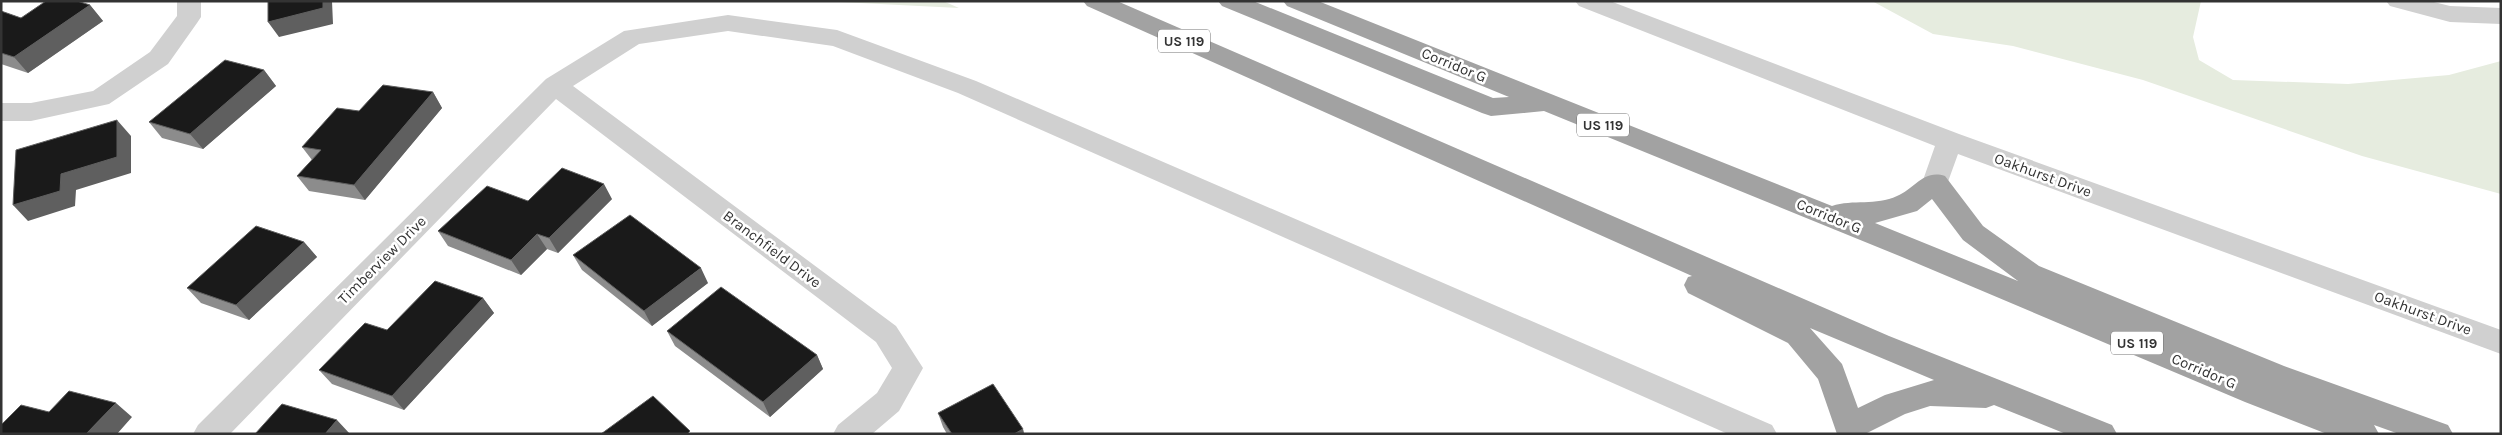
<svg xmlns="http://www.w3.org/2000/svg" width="2502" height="435" font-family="Karla,sans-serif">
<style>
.green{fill:#e6ecdf}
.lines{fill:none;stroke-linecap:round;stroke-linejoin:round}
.minor{fill:#d0d0d0;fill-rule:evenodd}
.trunk{fill:#a2a2a2;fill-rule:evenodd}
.wall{fill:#8c8c8c}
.shaded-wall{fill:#5f5f5f}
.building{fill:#1a1a1a;stroke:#5f5f5f}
.labels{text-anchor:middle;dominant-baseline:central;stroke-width:5;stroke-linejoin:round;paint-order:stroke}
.shield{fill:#fff;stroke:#707070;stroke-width:1}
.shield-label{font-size:14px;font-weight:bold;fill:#333}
.street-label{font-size:15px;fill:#333;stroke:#fff}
</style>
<rect width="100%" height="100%" fill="#fff"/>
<!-- green -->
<path class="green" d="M820,1H943L959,8Z
M1872,1H2201L2193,37L2199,60L2233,80L2348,84L2449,75L2501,61V194L2362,156L2143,80L2013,46L1933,34Z"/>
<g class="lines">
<!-- minor -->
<path class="minor" d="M177,1H201V17L197,23L168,64L109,104L31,121H1V103H31L93,91L150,52L177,16Z
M1575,1H1610L1959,134L2501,330V354L1958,154L1945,190L1935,193L1925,190L1922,183L1935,146L1579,6Z
M2386,1H2430L2450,6L2501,8V24L2450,22L2390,6Z
M728,15L837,30L976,81L1772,425L1777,434H1728L958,93L833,46L728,31L639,44L573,86L896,326L923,368L899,411L872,434H833L838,425L877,393L892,368L876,342L556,99L230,434H193L198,425L546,79L624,31Z"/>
<!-- trunk -->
<path class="trunk" d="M1083,1H1117L1889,336L2112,425L2117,434H2066L1994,405L1986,408L1930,406L1905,414L1865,434H1837L1818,379L1788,343L1688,293L1684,285L1688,277L1692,276L1087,6ZM1810,328L1934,380L1885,395L1858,408L1842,364Z
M1218,1H1253L1493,98L1509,97L1287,6L1283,1H1318L1832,206C1853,199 1876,206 1897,196C1915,189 1923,169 1945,176L1983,226L2039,266L2284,366L2448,425L2453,434H2399L2374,425L2379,434H2327L2245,402L1902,257L1544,111L1491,116L1482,113L1222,6ZM1932,199L1963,240L2018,281L1875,223L1917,211Z"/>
</g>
<!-- wall -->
<path class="wall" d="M90,5L103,21L28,73L1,64V11L21,18Z
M264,70L276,86L203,149L162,138L149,122Z
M433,92L442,108L365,200L309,191L297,176L312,160L302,147L359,111Z
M612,199L558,253L547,249L521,275L448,246L438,231L528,201Z
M304,242L317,257L249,320L201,303L187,288Z
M573,255L708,283L652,326L582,270Z
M483,298L494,313L404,410L332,384L319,370L387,330Z
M667,331L817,355L823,369L770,417L675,346Z
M938,413L1023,429L1024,434H947L943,427Z"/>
<!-- shaded-wall -->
<path class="shaded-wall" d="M323,1H332L333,24L279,37L268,22Z
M90,5L103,21L28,73L14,57Z
M264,70L276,86L203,149L190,134Z
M433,92L442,108L365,200L354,185Z
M117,120L131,136V173L76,190L75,206L28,221L13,205L61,174Z
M604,184L612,199L558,253L549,238Z
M537,234L547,249L521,275L511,260Z
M304,242L317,257L249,320L236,305Z
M701,268L708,283L652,326L644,311Z
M483,298L494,313L404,410L392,396Z
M817,355L823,369L770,417L763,402Z
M116,403L132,417L117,434H86Z
M337,420L350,434H325Z
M1023,429L1024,434H1014Z"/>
<!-- building -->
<path class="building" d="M46,1H77L90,5L14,57L1,53V11L21,18Z
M268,1H323V8L268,22Z
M225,60L264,70L190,134L149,122Z
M383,85L433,92L354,185L297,176L321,150L302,147L337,108L359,111Z
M117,120V157L61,174L60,191L13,205L16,150Z
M562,168L604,184L549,238L537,234L511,260L438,231L487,186L528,201Z
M630,215L701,268L644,311L573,255Z
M256,226L304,242L236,305L187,288Z
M435,281L483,298L392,396L319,370L365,323L387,330Z
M721,287L817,355L763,402L667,331Z
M993,384L1023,429L1014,434H952L938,413Z
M69,391L116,403L86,434H1V425L21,405L49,412Z
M653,396L690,431L687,434H601Z
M282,404L337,420L325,434H255Z"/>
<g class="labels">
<!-- shield labels -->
<g class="shield">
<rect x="1158" y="29.5" width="52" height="23" rx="4"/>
<rect x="1577" y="113.5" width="52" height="23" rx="4"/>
<rect x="2111" y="331.5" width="52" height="23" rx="4"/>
</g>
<g class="shield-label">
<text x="1184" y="41">US 119</text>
<text x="1603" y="125">US 119</text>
<text x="2137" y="343">US 119</text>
</g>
<!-- street labels -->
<g class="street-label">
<text transform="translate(1454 65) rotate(22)">Corridor G</text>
<text transform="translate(2043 175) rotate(20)">Oakhurst Drive</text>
<text transform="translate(1829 216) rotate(22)">Corridor G</text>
<text transform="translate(772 249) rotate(37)">Branchfield Drive</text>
<text transform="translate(382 260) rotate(-45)">Timberview Drive</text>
<text transform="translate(2423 313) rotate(20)">Oakhurst Drive</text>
<text transform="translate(2204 371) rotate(23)">Corridor G</text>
</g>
</g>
<!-- border -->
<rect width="2502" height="435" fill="none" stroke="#333333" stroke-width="5"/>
</svg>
